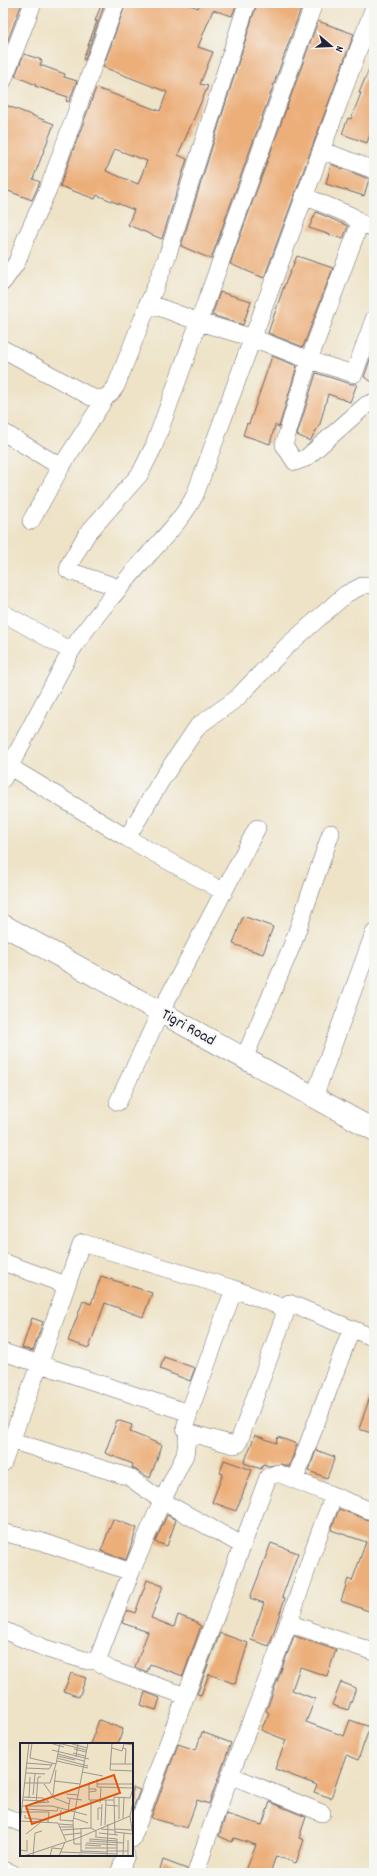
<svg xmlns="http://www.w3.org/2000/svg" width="377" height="1876" font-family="Dekko,sans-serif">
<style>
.building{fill:#ecaf7a;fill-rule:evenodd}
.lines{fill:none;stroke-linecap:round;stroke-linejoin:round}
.minor-casing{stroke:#69666c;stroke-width:18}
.tertiary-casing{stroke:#69666c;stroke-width:22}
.minor{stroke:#fff;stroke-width:17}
.tertiary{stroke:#fff;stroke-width:21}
.labels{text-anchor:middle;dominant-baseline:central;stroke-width:4;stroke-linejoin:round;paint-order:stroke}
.street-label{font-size:16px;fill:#22223b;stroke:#f6f6f2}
.inset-road{fill:none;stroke:#9c968f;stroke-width:1}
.view{fill:#de560e;fill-opacity:0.15;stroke:#de560e;stroke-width:2}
.inset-edge{fill:none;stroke:#22223b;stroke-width:2}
</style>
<rect width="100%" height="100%" fill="#f6f6f2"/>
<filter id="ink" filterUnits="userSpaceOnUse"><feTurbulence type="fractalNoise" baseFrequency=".025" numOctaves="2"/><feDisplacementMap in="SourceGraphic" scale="8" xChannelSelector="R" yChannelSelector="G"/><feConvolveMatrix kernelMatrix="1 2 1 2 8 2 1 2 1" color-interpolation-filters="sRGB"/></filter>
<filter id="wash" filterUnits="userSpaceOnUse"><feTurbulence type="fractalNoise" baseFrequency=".012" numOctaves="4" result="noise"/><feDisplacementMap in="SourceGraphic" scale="16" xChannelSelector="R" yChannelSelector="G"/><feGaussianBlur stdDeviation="0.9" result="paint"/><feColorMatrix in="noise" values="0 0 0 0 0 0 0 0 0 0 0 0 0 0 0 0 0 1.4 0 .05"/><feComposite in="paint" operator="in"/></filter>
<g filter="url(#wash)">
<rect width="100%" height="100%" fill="#eee3c7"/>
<g id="blocks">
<!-- building -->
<path class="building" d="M3,3H22L3,53Z
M102,3H105L85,60L83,59L97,21H95Z
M126,3H185L198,8L200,3H237L232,16L213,10L198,47L213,52L200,84L208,86L178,155L187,159L162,239L128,225L134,210L97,195L95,199L60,186L96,88L160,111L167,92L103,67ZM115,149L147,161L138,184L106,171Z
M257,3H303L211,259L181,246Z
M318,21L354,34L264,278L230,264Z
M24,54L42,60L40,65L65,74L64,77L77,81L69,102L66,101L68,97L35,86L36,85L15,76Z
M374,57V123L367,143L342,134L348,118L351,119L361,93H359Z
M3,104L54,124L33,179L40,182L32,200L3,189Z
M331,164L369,179L364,196L326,184Z
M316,212L348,226L343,239L309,228Z
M297,256L333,268L303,347L268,333L284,286Z
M220,292L251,301L243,325L212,315Z
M374,348V383L364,377Z
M272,356L297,366L279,427L275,425L270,444L243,435L247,423L249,424Z
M316,373L351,384H357L350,402L328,394L320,424L310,441L297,435Z
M243,916L273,927L263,954L233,944Z
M101,1276L152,1293L143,1317L105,1303L89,1348L68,1341L83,1301L91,1304Z
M32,1318L43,1322L33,1351L22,1348Z
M164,1357L195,1368L190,1381L160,1369Z
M372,1391H374V1434L359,1429Z
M117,1420L132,1425L130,1432L162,1445L150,1478L132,1468L133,1464L105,1453Z
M255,1435L276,1443L278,1437L297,1444L289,1467L281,1464L269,1466L263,1464L261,1469L244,1463Z
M316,1450L335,1457L327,1478L309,1471Z
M224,1460L252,1470L236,1511L212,1502L223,1474L220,1473Z
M339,1509L374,1522V1613L341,1601L348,1579L352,1581L366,1542L331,1530Z
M167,1515L176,1520L167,1546L155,1542Z
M113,1519L137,1528L126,1560L101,1551Z
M271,1543L298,1553L282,1597L285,1598L269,1646L251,1640L264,1603L250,1598Z
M147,1580L163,1586L151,1618L174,1627L178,1615L197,1622V1624L201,1626L183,1676L150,1664L147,1672L135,1667L148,1632L122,1623L127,1610L135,1613Z
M220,1633L248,1643L241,1666L235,1684L209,1674L201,1695L197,1694Z
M294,1636L336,1650L327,1676L300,1667L292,1690L315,1699L306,1722L344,1736L350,1720L370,1727L358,1760L346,1755L331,1798L314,1792L317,1785L275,1769L286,1740L261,1730L269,1713L266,1711Z
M71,1673L86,1678L79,1697L64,1691Z
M341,1682L356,1688L348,1710L332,1705Z
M145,1692L160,1698L156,1710L141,1705Z
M99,1720L123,1729L118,1744H90Z
M202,1732L231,1743L209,1804L197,1800L187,1828L151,1818L178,1744L196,1750Z
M132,1787L140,1790L132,1811Z
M270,1802L306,1817L299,1838L304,1840L296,1863L276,1856L270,1873H245L256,1845L234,1838L232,1842L219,1836L226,1814L262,1825Z
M163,1860L187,1869L186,1873H159Z"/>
</g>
</g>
<g filter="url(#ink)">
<use href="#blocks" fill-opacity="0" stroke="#69666c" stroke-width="1"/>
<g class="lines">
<defs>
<path id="minor" d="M3,81L33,3
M321,150L374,170
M304,196L352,216L360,223L374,228
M360,223L309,360L284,445L295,462L306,458L366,405L374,402
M3,282L17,262L25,240L49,187L116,3
M148,303L199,322L253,338L309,360L354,374L374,319
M3,349L91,397C103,401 110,396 116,386L167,257L247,3
M3,432L61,467
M31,521L61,467L106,397
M120,588L72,572L68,570L70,563L87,534L140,474L154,446L314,3
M3,613L71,651
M10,767L127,838L224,892
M3,779L71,651C94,616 122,585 150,553C166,535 184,517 195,495L374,7
M127,838L162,779L198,726L236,699L287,646L346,594L364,585H374
M244,1059L293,943L331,833
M314,1097L374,933
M118,1102L160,1013L257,828
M3,1262L66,1285
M234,1289L189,1413L185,1428L187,1432L234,1445L238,1444L289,1303L374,1338
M3,1352L189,1413
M3,1438L129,1477L162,1501L242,1545
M3,1463L39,1365L81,1244L83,1243L234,1289L287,1309
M295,1479L351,1330
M5,1533L43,1542L131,1572
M288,1623L374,1652
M3,1630L47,1649L88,1661H97L111,1670L186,1696
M97,1661L131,1572L162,1501L185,1455L188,1432
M230,1775L322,1813
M3,1816L21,1823
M132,1839L268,1477L278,1473L374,1512
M3,1870L12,1873
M119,1873L126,1855
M196,1873C222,1789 258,1707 288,1624C304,1581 316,1537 334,1496"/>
<path id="tertiary" d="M3,925L374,1130"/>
</defs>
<!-- minor casing -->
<use href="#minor" class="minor-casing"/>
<!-- tertiary casing -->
<use href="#tertiary" class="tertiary-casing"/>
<!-- minor -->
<use href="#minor" class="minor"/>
<!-- tertiary -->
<use href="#tertiary" class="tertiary"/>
</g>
</g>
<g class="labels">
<!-- street labels -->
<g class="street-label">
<text transform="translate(188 1028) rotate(29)">Tigri Road</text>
</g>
</g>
<!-- overview -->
<g transform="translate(20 1743)">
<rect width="113" height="113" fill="#eee3c7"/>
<path class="inset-road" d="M12,0L10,15L36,21L40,0M30,0L44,4M38,0L66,7M49,0L67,5M92,0L90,27L113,28M100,0L113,2M92,5L102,8L104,1M103,5L106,6L105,21M54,6L66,9M32,7L69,16M53,10L65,13M38,11L64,18M38,13L55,17M56,14L58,0M37,15L68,23M37,18L68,25M6,20L32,22M90,21H113M6,25L29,26L33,20M62,29L83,33M6,30L25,31M77,36V44L113,45M34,38L60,41M5,40H30L36,21M24,41L34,55L49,61M77,41H113M69,46V57H94V54L110,55L113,46M69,49L76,48V46H69V40L87,35M46,51L58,52M13,52L15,31M33,52L36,27M3,54L23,55L29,59L17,60M9,55L10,34M47,55L62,57M3,57L24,58V60M71,57V85L76,88V94M94,57L95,91M113,59L110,73L113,94M80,60L81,44M16,61L18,34H21M86,62L98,63M2,63H32L67,72M5,66L37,68L38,65M41,67L40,77L53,78M48,68L50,56M1,69H29L28,79M5,72V75L28,77M54,75L68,80M103,75L104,54M99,76V54M78,77V65H82M0,78L38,80L46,98M39,81L53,82M0,82L9,0M85,82L86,57M81,83L82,61M40,84H53M81,86L95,87M95,86L112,87M41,87L71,85M95,89L112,91M79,90L98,92M6,91L21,79M44,92L61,90M75,94L97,96V112M69,96L97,98M69,98L104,100M66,100L97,102M61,101H54L53,78L68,0M65,102L81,103M65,105H97M0,107L7,108V97M61,108L87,109M87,108H108M40,109L97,111M61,109V85M59,112L72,113M87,112L88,81M4,113L58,95L110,73M13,113L15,90L22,88M30,113L32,105L42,106M39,113L45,99M103,113L104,90M108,113V97"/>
<path class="view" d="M94,32L100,50L12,81L6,63Z"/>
<rect width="113" height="113" class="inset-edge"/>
</g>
<!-- margin -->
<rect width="377" height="1876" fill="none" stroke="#f6f6f2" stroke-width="16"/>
<!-- north arrow -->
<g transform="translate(331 46) rotate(109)" stroke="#f6f6f2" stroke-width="3" paint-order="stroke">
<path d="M0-3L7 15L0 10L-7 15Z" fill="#22223b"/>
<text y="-6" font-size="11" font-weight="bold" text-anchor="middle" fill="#22223b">N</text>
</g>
</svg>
